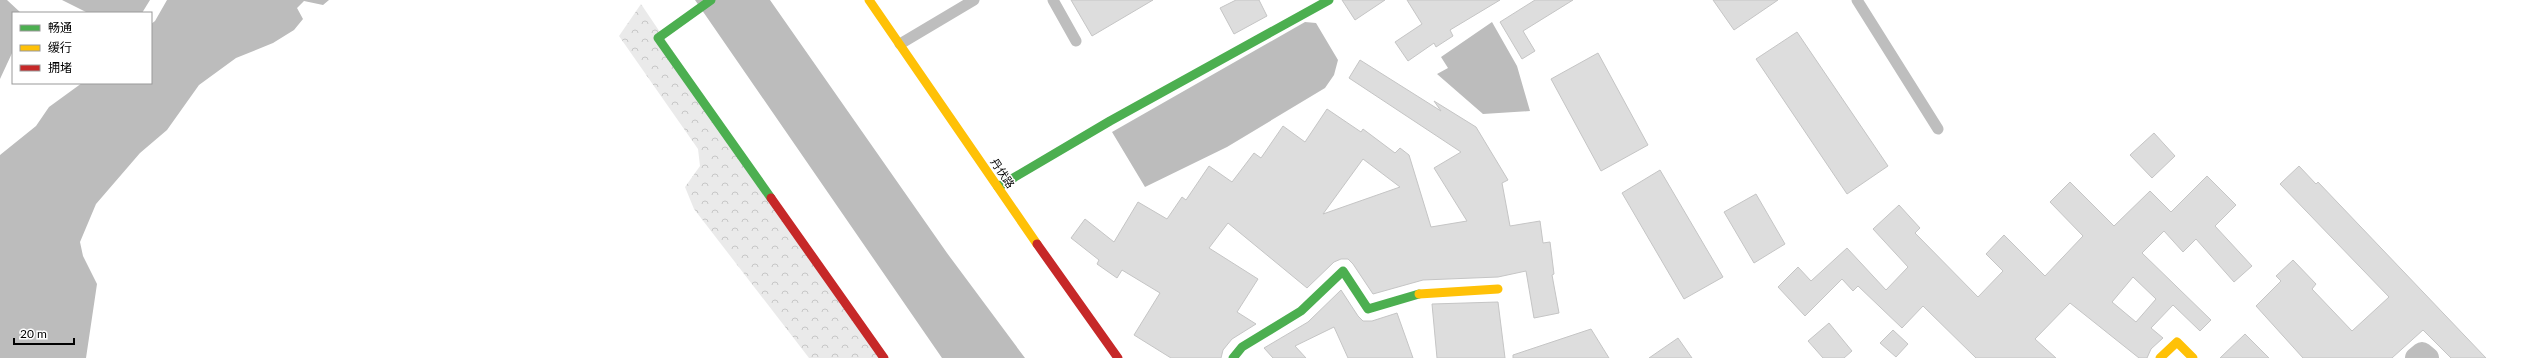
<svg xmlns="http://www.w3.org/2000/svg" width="2546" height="358" font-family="Lato,'Noto Sans SC',sans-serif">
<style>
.forest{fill:url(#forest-crowns)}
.water{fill:#bcbcbc}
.building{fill:#ddd;stroke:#c5c5c5;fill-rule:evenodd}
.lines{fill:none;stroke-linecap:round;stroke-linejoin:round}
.lane{stroke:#bebebe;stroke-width:11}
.street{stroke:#bebebe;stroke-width:22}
.fast{stroke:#4caf50;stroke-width:9}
.slow{stroke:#ffc107;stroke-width:9}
.jam{stroke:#c62828;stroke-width:9}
.labels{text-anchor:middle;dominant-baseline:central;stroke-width:3;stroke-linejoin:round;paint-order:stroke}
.street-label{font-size:11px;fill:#000;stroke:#fff}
</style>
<defs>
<pattern id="forest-crowns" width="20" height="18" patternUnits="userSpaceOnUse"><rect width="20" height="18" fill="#eaeaea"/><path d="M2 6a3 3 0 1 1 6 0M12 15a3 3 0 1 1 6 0" fill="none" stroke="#c7c7c7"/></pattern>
</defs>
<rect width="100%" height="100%" fill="#fff"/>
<!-- forest -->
<path class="forest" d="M641,4L880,358H809L694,209L685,187L700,166L698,149L619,36Z"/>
<!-- water -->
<path class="water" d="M0,0H7L21,13H13V51L0,79Z
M62,0H150L142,13H88Z
M167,0H329L323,5L304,1L297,8L303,19L294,30L273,43L236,58L199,85L167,130L140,153L96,204L80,242L83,256L97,284L86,358H0V155L36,126L49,107L82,83H151V24L155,21Z
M695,0H770L947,253L1025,358H942Z
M1305,22L1316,23L1338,60L1334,75L1325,88L1227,147L1145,187L1112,132Z
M1492,22L1517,66L1530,111L1483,114L1437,74L1448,68L1441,57Z"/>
<!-- building -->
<path class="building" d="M1071,0H1153L1092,36Z
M1236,0H1259L1267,16L1234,34L1220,8Z
M1342,0H1385L1355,20Z
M1407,0H1500L1450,30L1453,36L1436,47L1434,43L1408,61L1395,42L1422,24Z
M1535,0H1573L1523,31L1535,51L1522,59L1500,22Z
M1713,0H1778L1734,30Z
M1797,32L1888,166L1847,194L1756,59Z
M1598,53L1648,145L1601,171L1551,79Z
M1360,60L1441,111L1434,101L1476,127L1508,180L1502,183L1510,226L1540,221L1543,243L1550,242L1554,274L1552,275L1559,313L1534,318L1526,271L1498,277L1423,280L1373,294L1353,264L1348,259H1341L1334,262L1307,288L1228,223L1209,248L1258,279L1237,312L1256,324L1232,339L1223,350L1221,358H1171L1134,335L1160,293L1122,270L1117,278L1097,264L1099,260L1071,238L1085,219L1114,242L1138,202L1167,219L1182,197L1186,200L1209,166L1232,182L1254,153L1261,158L1283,126L1305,142L1327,109L1361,132L1363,129L1395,153L1400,148L1409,155L1431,227L1467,221L1434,168L1461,152L1349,78ZM1363,159L1400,187L1323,214Z
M2154,133L2175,156L2152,178L2130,155Z
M2299,166L2316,184L2318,182L2486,358H2451L2423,330L2392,358H2303L2256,306L2281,281L2276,276L2293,260L2316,284L2312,289L2352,331L2389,297L2280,184Z
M1660,170L1723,277L1684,299L1622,193Z
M2207,176L2236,205L2215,226L2252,266L2234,282L2196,239L2183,252L2164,231L2142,253L2211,320L2200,331L2173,305L2151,328L2163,338L2151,349L2147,358H2139L2070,303L2035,339L2056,358H1976L1923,306L1902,328L1858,286L1853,291L1842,279L1805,316L1778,287L1798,267L1811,281L1847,248L1886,290L1908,267L1873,229L1899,205L1920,228L1915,233L1978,297L2003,271L1986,254L2004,235L2045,276L2083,236L2050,202L2070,182L2114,226L2150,191L2171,212ZM2133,277L2156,299L2136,322L2112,302Z
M1756,194L1785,244L1754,263L1724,212Z
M1341,290L1358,316L1363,321H1372L1397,313L1413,358H1348L1334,327L1295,346L1306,358H1273L1264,348L1308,322Z
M1498,302L1505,358H1437L1432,304Z
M1829,323L1852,351L1844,358H1823L1808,341Z
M1591,329L1609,358H1513V355Z
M1893,330L1908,344L1896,357L1880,343Z
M2245,334L2269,358H2220Z
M1678,338L1692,358H1649Z"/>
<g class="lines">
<!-- lane -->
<path class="lane" d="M1053,0L1076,41
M1857,0L1938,129
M900,44L974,0"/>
<!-- street -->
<path class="street" d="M2416,358L2422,353L2428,358"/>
<!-- fast -->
<path class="fast" d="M711,0L658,38L771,198
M998,187L1110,121L1329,0
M1233,358L1242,347L1301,311L1343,271L1368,309L1419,294"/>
<!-- slow -->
<path class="slow" d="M869,0L1037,244
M1419,294L1498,289
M2160,358L2177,342L2193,358"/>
<!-- jam -->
<path class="jam" d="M771,198L884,358
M1037,244L1118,358"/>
</g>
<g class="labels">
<!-- street labels -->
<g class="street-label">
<text transform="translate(1003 173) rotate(56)">丹伏路</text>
</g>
</g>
<!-- legend -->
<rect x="12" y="12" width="140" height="72" fill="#ffffff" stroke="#999999"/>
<rect x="20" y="25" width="20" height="6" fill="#4caf50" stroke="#999999"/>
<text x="48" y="32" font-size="12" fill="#000000">畅通</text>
<rect x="20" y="45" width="20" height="6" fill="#ffc107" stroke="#999999"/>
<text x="48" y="52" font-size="12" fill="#000000">缓行</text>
<rect x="20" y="65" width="20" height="6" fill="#c62828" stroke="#999999"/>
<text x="48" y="72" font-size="12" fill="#000000">拥堵</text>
<!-- scale -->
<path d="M14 338v6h60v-6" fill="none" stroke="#000000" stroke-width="2"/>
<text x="20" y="338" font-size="12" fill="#000000" stroke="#ffffff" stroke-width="3" paint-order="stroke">20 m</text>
</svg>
